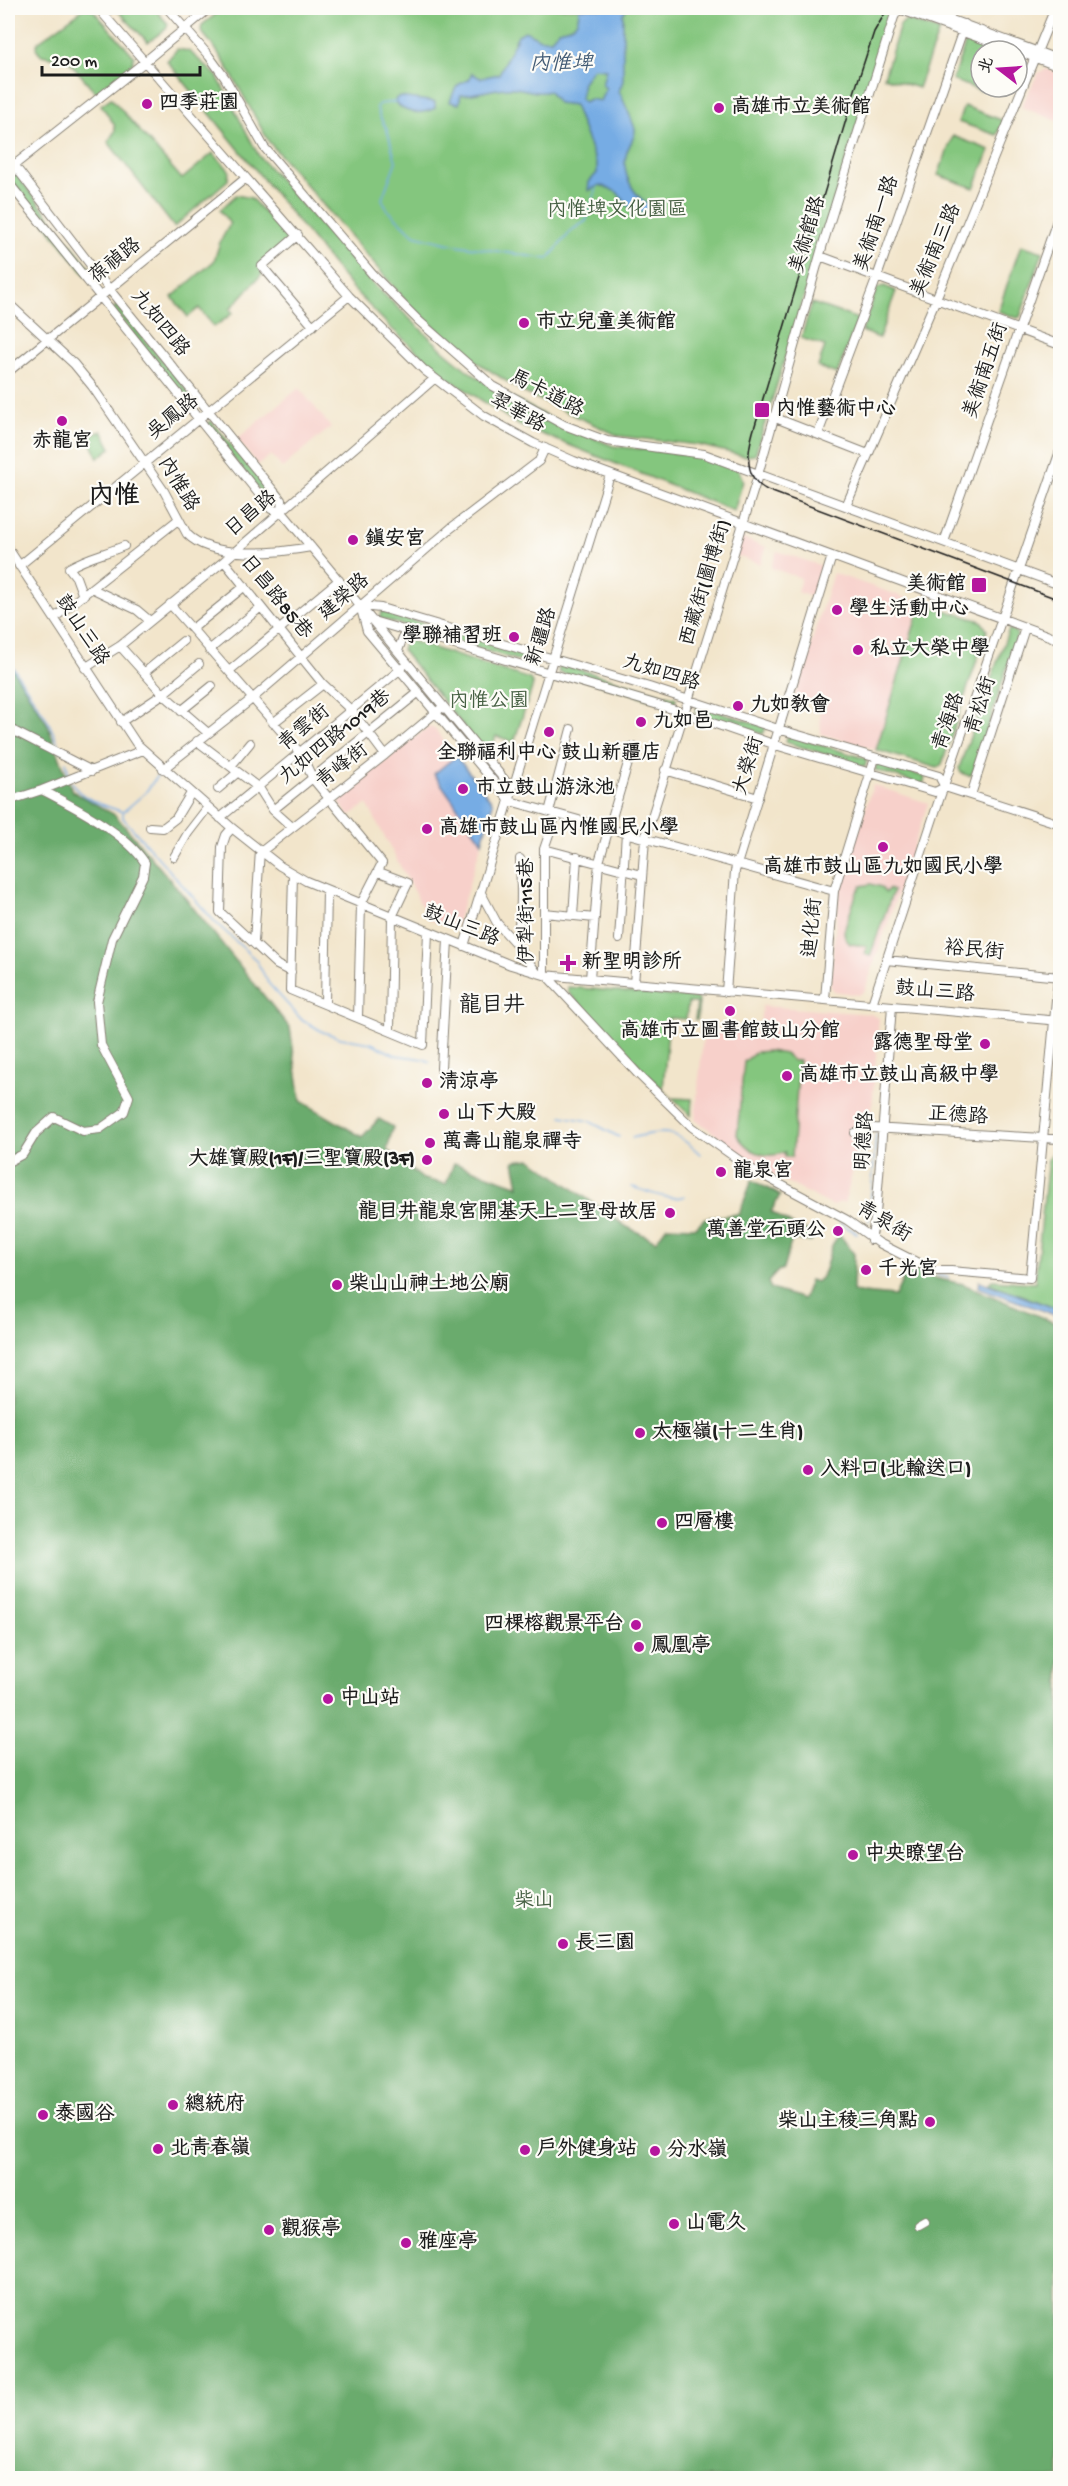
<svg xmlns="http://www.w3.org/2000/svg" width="1068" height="2486" font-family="'Gochi Hand','LXGW WenKai TC',sans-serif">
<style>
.built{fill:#f7d0ca}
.green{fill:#84c67e;stroke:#50714d;stroke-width:1.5}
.forest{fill:#6bab6d;stroke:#446444;stroke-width:1.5}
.water{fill:#76ace4;stroke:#496480;stroke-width:1.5;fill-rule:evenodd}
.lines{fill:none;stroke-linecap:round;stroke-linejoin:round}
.stream{stroke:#76ace4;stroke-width:1.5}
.minor-casing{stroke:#878074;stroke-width:10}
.minor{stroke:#fff;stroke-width:8}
.tram{stroke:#1c1c1c;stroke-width:1.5}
.poi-dot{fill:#b5179e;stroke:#fdfcf7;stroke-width:2}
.labels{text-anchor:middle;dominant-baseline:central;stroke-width:4.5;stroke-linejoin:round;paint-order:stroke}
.poi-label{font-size:20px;font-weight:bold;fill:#1c1c1c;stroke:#fdfcf7;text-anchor:start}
.park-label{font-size:20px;fill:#466043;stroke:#fdfcf7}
.street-label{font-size:20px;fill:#1c1c1c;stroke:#fdfcf7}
.water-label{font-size:21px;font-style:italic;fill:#445d76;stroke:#fdfcf7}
.quarter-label{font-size:22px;fill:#1c1c1c;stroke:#fdfcf7}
.district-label{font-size:26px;font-weight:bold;fill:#1c1c1c;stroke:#fdfcf7}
</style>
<rect width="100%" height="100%" fill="#fdfcf7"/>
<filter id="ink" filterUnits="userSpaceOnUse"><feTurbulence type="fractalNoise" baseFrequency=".0167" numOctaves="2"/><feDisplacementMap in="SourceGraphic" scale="12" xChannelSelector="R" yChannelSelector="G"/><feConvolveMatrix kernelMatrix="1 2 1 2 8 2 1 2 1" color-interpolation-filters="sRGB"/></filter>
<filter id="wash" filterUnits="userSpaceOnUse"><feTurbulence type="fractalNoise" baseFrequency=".008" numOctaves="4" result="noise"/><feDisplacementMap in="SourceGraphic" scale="24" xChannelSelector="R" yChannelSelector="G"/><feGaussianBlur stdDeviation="1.35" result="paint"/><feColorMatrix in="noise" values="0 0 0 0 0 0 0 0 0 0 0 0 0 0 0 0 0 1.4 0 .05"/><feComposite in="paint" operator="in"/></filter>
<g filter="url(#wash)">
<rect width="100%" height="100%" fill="#f2e5cb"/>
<!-- built -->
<path class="built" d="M1047,69L1060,73V122L1021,107L1038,73Z
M299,388L331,427L282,468L271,455L258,465L237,439Z
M740,538L766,547L760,564L734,555Z
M777,551L822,566L812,597L797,592L801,578L771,568Z
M833,573L921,603L876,750L821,734L819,698L792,705Z
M428,727L435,729L456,756L434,774L482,842L457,923L450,927L429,920L367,804L349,816L340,804L342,795Z
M873,785L928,803L865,990L859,995L834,991L830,985L839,890Z
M762,1006L870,1014L879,1018L870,1134L866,1133L861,1138L845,1202L838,1203L833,1206L763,1170L695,1119L704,1028L759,1033Z"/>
<!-- green -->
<path class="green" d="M85,8L92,9L134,56L132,66L97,94L68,60L41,55L36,48L38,42Z
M115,8H154L168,24L166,29L148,42Z
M224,8H882L891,16L755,455L744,456L698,445L619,436L525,393L478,363L412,308L269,142L229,70L215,48L201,31L202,25Z
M906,20L939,31L918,88L884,77L900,25Z
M974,39L996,47L994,51H981V69L978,77L981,78V91L952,80L965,44Z
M177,49L189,51L217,76L259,156L372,283L444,351L467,370L492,387L567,427L613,446L704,456L738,468L743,481L734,511L519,425L446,377L392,329L351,287L167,61Z
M111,98L182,179L213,153L229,170L228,180L174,227L108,142L115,131L114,124L101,105Z
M964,106L1004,121L997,135L958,122Z
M953,136L990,150L974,188L938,175Z
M16,174L93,272L87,277L10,179Z
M236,195L251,198L289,240L258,267L263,273L230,309L233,313L214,327L199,308L188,317L172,297L214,261L220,242L230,224L220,210Z
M1021,245L1043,252L1020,317L1017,318L998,311Z
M884,286L896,291L879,338L862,331L877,288Z
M812,303L858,319L837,374L818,367L825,346L801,338Z
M117,305L197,403L192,407L113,309Z
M211,421L277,500L271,504L206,425Z
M102,431L111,448L98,458L89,436Z
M921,603L981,621L987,630L942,764L937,768L876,750Z
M382,611L536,658L533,665L379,618Z
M1009,629L1016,632L1017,636L973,773L969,776L961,773L959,768Z
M405,639L530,679L533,685L514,742L496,736L489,758L402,650Z
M561,664L676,698L674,706L558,672Z
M698,705L766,727L763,734L695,713Z
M788,735L867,759L865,767L786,742Z
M877,762L925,777L923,785L875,770Z
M871,884L881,887L886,893L888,889L893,891L870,956L865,954L867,946L850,944L845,938L844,931L857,892L861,886Z
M568,987L696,998L699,1002L697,1020H695L697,1003H688L686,1019L669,1018L663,1089L672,1098L692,1099L691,1116L648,1075L568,992Z
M769,1051L785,1054L794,1061L799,1060L792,1157H785V1152C766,1160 748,1152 737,1135L744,1062L756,1052Z
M1056,1149H1060V1310L989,1283L992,1280L1035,1283L1048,1159Z"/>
<!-- forest -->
<path class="forest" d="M8,662L47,723L72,791L115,815L178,889L290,1028L301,1101L362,1137L379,1119L393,1127L387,1150L423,1179L446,1184L454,1163L519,1186L514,1161L531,1159L627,1227L656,1241L667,1226L696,1227L705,1218L739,1214L752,1180L780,1195L771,1212L797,1228L817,1233L811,1242L792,1239L783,1269L778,1271L768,1282L771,1289L803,1299L810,1280L816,1282C831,1271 825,1247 840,1235L854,1254L853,1292L895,1296L906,1272L916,1269L935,1278L963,1284L1060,1325V2478H8Z"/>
<!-- water -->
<path class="water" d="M579,8H627L623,14V81L619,91C621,95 635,126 635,130C635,138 629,145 627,152C620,172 633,195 650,206L651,211L645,214L628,206L617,192L600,185L588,191L589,182L597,173V165L574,105L558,103L549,91C537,95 526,89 515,88C498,86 479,95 461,95L459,104L450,102C454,90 456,83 469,80L472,73L480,78L499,74L518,35L525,31L540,39H551L559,30C574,26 579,25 579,8ZM593,68L606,69L602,85L606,88L600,101L590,99L584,102L580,99L583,82Z
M400,97L435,102V108C421,115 405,114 395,102L396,98Z
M456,756L493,803L482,842L434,774Z
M979,1281L1060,1310V1317L978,1287Z"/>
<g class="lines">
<!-- stream -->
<path class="stream" d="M395,102L379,104L377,106C377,117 385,123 388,133C391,142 392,151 396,161L382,199L388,210L414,235L450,244L548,259L572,230L586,221L597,187
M8,624L10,631L8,644
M8,660L47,719L62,752
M66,762L69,775
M72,782C77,798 108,807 123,812V818L215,922L256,960L269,984L300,1018L323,1032L341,1038L371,1043L395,1055L424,1059L430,1062
M123,812L145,793L158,775
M562,1116L589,1121L619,1137
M632,1138C665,1129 675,1130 700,1154
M632,1187C647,1191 670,1202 685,1196
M869,1221L876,1134
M840,1223L857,1233
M937,1275L948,1277"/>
</g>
</g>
<g filter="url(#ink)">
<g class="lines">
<defs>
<path id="minor" d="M98,8L349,296L424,370L484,416L533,443L574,461L1060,640
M167,8L209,56L225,78L264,147L373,275L419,321L493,386L564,425L607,441L704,454L1060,585
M896,8L1016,51
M919,8L1060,60
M1017,51L1060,67
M8,157L109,289L281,500L282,512L513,790
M8,170L137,68L210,8
M8,182L271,509L282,512
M298,235L262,266L313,326
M820,256L1060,345
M8,303L74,364L92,386L164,491L187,534C212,560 278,553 311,547
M8,372L246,178
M773,417L868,454
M818,434L877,277L965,24
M846,506L936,299L1055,8
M944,542L1060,212
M8,548L136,743L232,828L280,866L306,881L511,965L544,975L1060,1021
M224,561L323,684L273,723
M19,566L349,296
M93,589L137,610L150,621
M83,596L76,577L69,568C87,557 105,554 124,546
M170,604L192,629L245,586
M360,606L381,608L649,687L778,729L939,776L945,787L1060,824
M361,609L367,631L510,801L834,891
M54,618L179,519
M373,621L672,709L782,747L935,792L945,787
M192,629L301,754L313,779L382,863L361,904L358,1017
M120,646L163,694L208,733
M209,650L261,607
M398,651L406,629
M85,668L120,646L224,561L434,379
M229,671L339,580
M145,672L183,641
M323,684L352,711L385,755
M181,711L212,686
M121,722L163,694L199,664
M8,728L92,771
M197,741L259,788L273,810L292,827
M231,766L250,743
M163,769L252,699L451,528L539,461L545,448
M665,770L758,798
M218,789L237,773
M42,790L143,750
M971,795L1025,628
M8,801L42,790C74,807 126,833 145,863L143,876L112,939L97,1002L101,1045L129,1097L124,1112L100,1129L83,1131L54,1117L36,1133L23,1154L8,1162
M273,810L419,692
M549,812L571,729
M220,818L402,668
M150,827L163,828L176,818L191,793
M232,828L226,835L222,847L220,912L277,965L291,972
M544,849L642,875
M262,851L385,755L439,710
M174,857L188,833L208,807
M379,872L408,883L392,917L390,1030
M293,875L290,990L423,1045L428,932
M481,893L497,923L515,943L537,973
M544,913L595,918
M573,916L577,857
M619,939L626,833
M254,942L260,850
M515,943C523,917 521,886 520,859
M464,946L610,475
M886,960L1060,977
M544,975V849L556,814
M547,976L638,1074L692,1127L753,1170L847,1220L879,1243L934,1271H951L1030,1278L1060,957
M590,979L599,862L633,746
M634,984L645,839L756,482L823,244L894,17L899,8
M726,992L735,871L832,556
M825,999L834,891L875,758
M325,1004L327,890
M872,1004L938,803L1060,451
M443,1077L441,1068L448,940
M855,1133L873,1128L1060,1139
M871,1240L876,1214L892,1006
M918,2225L925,2221"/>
</defs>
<!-- minor casing -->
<use href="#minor" class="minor-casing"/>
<!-- minor -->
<use href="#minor" class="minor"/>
<!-- tram -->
<path class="tram" d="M888,8L874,32L854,93L753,432C747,454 744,478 767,490L1060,600"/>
</g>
</g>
<!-- markers -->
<g class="poi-dot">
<circle cx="147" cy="104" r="6"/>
<circle cx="719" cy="108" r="6"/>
<circle cx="524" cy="323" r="6"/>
<rect x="754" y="402" width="16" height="16" rx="3"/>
<circle cx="62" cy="421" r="6"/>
<circle cx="353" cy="540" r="6"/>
<rect x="971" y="577" width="16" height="16" rx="3"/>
<circle cx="837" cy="610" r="6"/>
<circle cx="514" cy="637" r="6"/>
<circle cx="858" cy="650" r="6"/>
<circle cx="738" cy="706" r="6"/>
<circle cx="641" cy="722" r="6"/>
<circle cx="549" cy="732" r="6"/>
<circle cx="463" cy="789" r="6"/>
<circle cx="427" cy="829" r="6"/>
<circle cx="883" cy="847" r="6"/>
<path d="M565 954h6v6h6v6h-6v6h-6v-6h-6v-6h6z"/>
<circle cx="730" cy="1011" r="6"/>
<circle cx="985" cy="1044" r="6"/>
<circle cx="787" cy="1076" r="6"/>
<circle cx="427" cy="1083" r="6"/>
<circle cx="444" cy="1114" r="6"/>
<circle cx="430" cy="1143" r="6"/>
<circle cx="427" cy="1160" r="6"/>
<circle cx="721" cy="1172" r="6"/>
<circle cx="670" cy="1213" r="6"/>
<circle cx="838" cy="1231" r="6"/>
<circle cx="866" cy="1270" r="6"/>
<circle cx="337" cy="1285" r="6"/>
<circle cx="640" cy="1433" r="6"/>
<circle cx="808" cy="1470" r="6"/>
<circle cx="662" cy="1523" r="6"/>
<circle cx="636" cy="1625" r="6"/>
<circle cx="639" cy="1647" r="6"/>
<circle cx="328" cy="1699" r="6"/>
<circle cx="853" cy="1855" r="6"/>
<circle cx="563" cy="1944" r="6"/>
<circle cx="173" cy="2105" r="6"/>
<circle cx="43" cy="2115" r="6"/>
<circle cx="930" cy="2122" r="6"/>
<circle cx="158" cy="2149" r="6"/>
<circle cx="525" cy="2150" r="6"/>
<circle cx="655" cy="2151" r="6"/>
<circle cx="674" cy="2224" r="6"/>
<circle cx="269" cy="2230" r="6"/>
<circle cx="406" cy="2243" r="6"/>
</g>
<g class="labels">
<!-- poi labels -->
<g class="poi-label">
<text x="159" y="104">四季莊園</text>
<text x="731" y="108">高雄市立美術館</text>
<text x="536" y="323">市立兒童美術館</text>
<text x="776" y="410">內惟藝術中心</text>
<text x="62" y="442" text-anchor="middle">赤龍宮</text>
<text x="365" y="540">鎮安宮</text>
<text x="966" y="585" text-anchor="end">美術館</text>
<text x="849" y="610">學生活動中心</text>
<text x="502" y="637" text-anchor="end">學聯補習班</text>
<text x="870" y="650">私立大榮中學</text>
<text x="750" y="706">九如教會</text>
<text x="653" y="722">九如邑</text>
<text x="549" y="754" text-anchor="middle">全聯福利中心 鼓山新疆店</text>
<text x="475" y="789">市立鼓山游泳池</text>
<text x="439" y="829">高雄市鼓山區內惟國民小學</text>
<text x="883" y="868" text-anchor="middle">高雄市鼓山區九如國民小學</text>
<text x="582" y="963">新聖明診所</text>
<text x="730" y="1032" text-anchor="middle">高雄市立圖書館鼓山分館</text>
<text x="973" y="1044" text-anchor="end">露德聖母堂</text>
<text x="799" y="1076">高雄市立鼓山高級中學</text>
<text x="439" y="1083">清涼亭</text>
<text x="456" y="1114">山下大殿</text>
<text x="442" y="1143">萬壽山龍泉禪寺</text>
<text x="415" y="1160" text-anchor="end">大雄寶殿(1F)/三聖寶殿(3F)</text>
<text x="733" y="1172">龍泉宮</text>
<text x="658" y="1213" text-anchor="end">龍目井龍泉宮開基天上二聖母故居</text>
<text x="826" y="1231" text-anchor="end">萬善堂石頭公</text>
<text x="878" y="1270">千光宮</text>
<text x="349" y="1285">柴山山神土地公廟</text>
<text x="652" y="1433">太極嶺(十二生肖)</text>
<text x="820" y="1470">入料口(北輸送口)</text>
<text x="674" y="1523">四層樓</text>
<text x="624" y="1625" text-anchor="end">四棵榕觀景平台</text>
<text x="651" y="1647">鳳凰亭</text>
<text x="340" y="1699">中山站</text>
<text x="865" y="1855">中央瞭望台</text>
<text x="575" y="1944">長三園</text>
<text x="185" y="2105">總統府</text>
<text x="55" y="2115">泰國谷</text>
<text x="918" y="2122" text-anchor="end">柴山主稜三角點</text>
<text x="170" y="2149">北青春嶺</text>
<text x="537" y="2150">戶外健身站</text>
<text x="667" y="2151">分水嶺</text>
<text x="686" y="2224">山電久</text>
<text x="281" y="2230">觀猴亭</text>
<text x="418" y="2243">雅座亭</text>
</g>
<!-- park labels -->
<g class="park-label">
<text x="617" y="211">內惟埤文化園區</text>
<text x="489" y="702">內惟公園</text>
<text x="534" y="1902">柴山</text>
</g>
<!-- street labels -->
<g class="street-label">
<text transform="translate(878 224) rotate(-71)">美術南一路</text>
<text transform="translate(809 235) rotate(-73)">美術館路</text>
<text transform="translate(937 251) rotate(-67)">美術南三路</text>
<text transform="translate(116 262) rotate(-39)">葆禎路</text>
<text transform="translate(159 324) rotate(51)">九如四路</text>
<text transform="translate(987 371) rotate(-71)">美術南五街</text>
<text transform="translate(546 395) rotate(27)">馬卡道路</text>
<text transform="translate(517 414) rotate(29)">翠華路</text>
<text transform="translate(174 418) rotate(-39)">吳鳳路</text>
<text transform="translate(177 485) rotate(59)">內惟路</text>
<text transform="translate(252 515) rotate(-40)">日昌路</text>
<text transform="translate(707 583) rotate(-73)">西藏街(圖博街)</text>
<text transform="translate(275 598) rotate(51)">日昌路85巷</text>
<text transform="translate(345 598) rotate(-41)">建榮路</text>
<text transform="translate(81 631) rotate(57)">鼓山三路</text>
<text transform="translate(543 637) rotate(-73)">新疆路</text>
<text transform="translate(661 674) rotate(17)">九如四路</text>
<text transform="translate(982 706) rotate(-72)">青松街</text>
<text transform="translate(950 722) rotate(-71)">青海路</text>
<text transform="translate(305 729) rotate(-40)">青雲街</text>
<text transform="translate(336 738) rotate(-39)">九如四路1019巷</text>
<text transform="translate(750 766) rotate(-73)">大榮街</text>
<text transform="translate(343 767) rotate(-38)">青峰街</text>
<text transform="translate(528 911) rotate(-90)">伊犁街115巷</text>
<text transform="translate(461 927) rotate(22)">鼓山三路</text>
<text transform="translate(814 928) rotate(-85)">迪化街</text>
<text transform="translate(974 952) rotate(5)">裕民街</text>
<text transform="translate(935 993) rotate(5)">鼓山三路</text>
<text transform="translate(958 1117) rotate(4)">正德路</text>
<text transform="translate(866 1141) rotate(-86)">明德路</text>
<text transform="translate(883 1223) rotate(31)">青泉街</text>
</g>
<!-- water labels -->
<g class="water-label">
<text x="561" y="65">內惟埤</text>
</g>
<!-- quarter labels -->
<g class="quarter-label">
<text x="492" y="1007">龍目井</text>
</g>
<!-- district labels -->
<g class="district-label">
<text x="114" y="498">内惟</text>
</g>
</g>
<!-- margin -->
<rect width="1068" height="2486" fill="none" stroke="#fdfcf7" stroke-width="30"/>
<!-- north arrow -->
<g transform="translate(999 69) rotate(287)"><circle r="28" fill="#fdfcf7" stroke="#a3a29f" stroke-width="1.5"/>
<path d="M0-4.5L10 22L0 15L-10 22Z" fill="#b5179e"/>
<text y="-9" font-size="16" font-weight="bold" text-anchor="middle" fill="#1c1c1c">北</text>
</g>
<!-- scale -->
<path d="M42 66v9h158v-9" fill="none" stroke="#1c1c1c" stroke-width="3"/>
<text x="51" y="66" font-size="18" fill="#1c1c1c" stroke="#fdfcf7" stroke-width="4.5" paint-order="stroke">200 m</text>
</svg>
